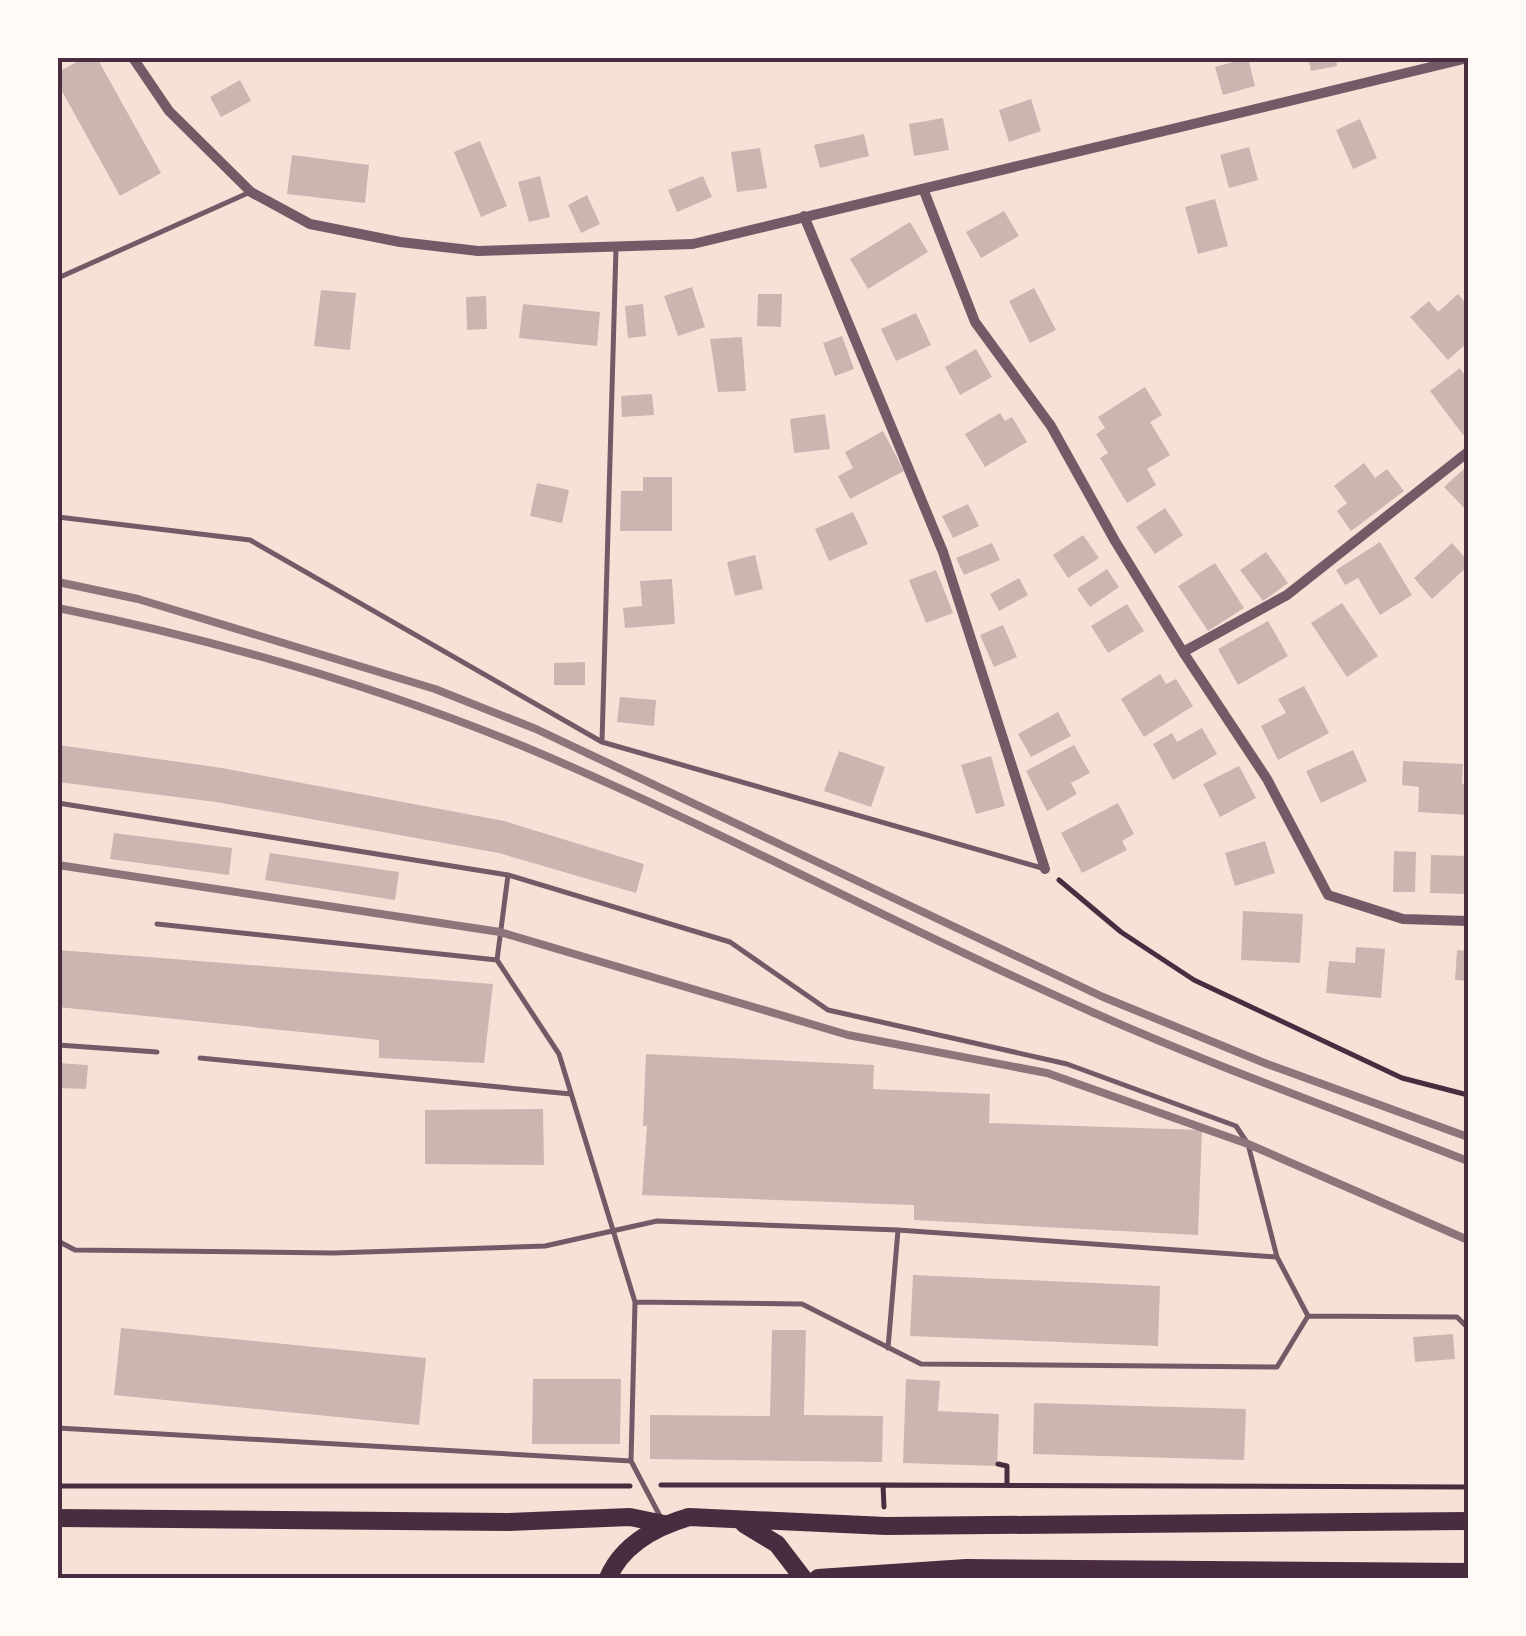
<svg xmlns="http://www.w3.org/2000/svg" width="1526" height="1636" font-family="Overpass,sans-serif">
<style>
.building{fill:#ccb4b1}
.lines{fill:none;stroke-linecap:round;stroke-linejoin:round}
.path{stroke:#4a2c40;stroke-width:5}
.service{stroke:#755966;stroke-width:5}
.minor{stroke:#755966;stroke-width:10}
.primary{stroke:#4a2c40;stroke-width:18}
.rail{stroke:#8f747c;stroke-width:8}
.neatline{fill:none;stroke:#4a2c40;stroke-width:4}
</style>
<rect width="100%" height="100%" fill="#f7e1d7"/>
<!-- building -->
<path class="building" d="M84,58H97L161,173L120,196L58,84V72Z
M1248,58L1255,86L1223,95L1215,67Z
M1308,58H1336L1337,66L1311,71Z
M240,80L251,101L221,117L210,97Z
M1031,99L1041,131L1009,142L999,110Z
M943,118L949,150L914,156L909,124Z
M1360,119L1377,158L1353,169L1336,130Z
M864,134L869,156L820,168L814,145Z
M480,141L507,206L481,217L454,152Z
M1249,147L1258,180L1229,188L1220,155Z
M760,148L767,188L737,192L731,152Z
M292,155L369,165L365,203L287,194Z
M540,176L550,217L529,222L518,182Z
M703,176L712,197L677,212L668,190Z
M587,195L600,224L581,233L568,205Z
M1215,199L1228,246L1198,254L1185,207Z
M1004,211L1019,236L981,258L966,232Z
M910,222L928,252L868,289L850,259Z
M692,287L705,327L678,336L664,296Z
M1034,288L1056,330L1030,343L1009,301Z
M321,290L356,293L350,350L314,346Z
M758,294H782L781,327L757,326Z
M1458,294L1468,306V342L1448,360L1410,317L1429,301L1438,312Z
M486,296L487,329L467,330L466,297Z
M523,304L600,312L597,346L519,338Z
M643,304L646,336L628,338L625,306Z
M916,313L931,345L896,361L881,329Z
M842,336L854,369L835,376L823,343Z
M742,337L746,391L718,392L710,339Z
M976,349L992,377L960,395L945,367Z
M1460,368L1468,380V431L1463,435L1430,391Z
M1145,387L1162,415L1150,422L1170,455L1147,469L1156,485L1127,503L1100,458L1108,453L1096,434L1105,428L1098,417Z
M652,394L654,415L622,417L621,396Z
M1000,413L1005,421L1012,417L1027,442L985,467L965,434Z
M825,414L830,449L794,453L790,419Z
M883,431L904,471L850,499L838,476L853,468L845,452Z
M1364,463L1375,478L1387,469L1404,491L1351,531L1337,511L1347,503L1334,486Z
M1465,468L1468,471V506L1465,509L1444,487Z
M643,477H672V531H620L621,491H643Z
M537,483L569,490L562,523L530,516Z
M968,504L979,526L953,538L942,516Z
M1165,508L1183,535L1155,554L1136,527Z
M853,512L868,544L829,561L815,529Z
M1083,535L1099,558L1068,578L1053,555Z
M1380,542L1412,595L1380,615L1358,578L1345,585L1336,570Z
M992,543L1000,560L964,575L956,558Z
M1452,543L1468,561V566L1432,599L1414,578Z
M1266,552L1288,583L1263,601L1240,570Z
M755,555L763,589L735,596L727,562Z
M1215,563L1244,608L1208,631L1178,586Z
M1107,569L1119,587L1090,607L1077,589Z
M936,570L953,613L926,623L909,580Z
M1019,578L1028,595L999,611L990,594Z
M672,579L675,624L625,628L623,608L642,606L640,581Z
M1342,603L1378,656L1347,677L1311,623Z
M1127,604L1144,631L1108,653L1091,626Z
M1268,621L1288,656L1238,685L1218,649Z
M1003,625L1017,657L994,667L980,635Z
M585,662V685H554V663Z
M1160,674L1166,684L1176,679L1193,706L1144,737L1121,699Z
M1304,686L1329,733L1278,760L1261,726L1286,713L1278,699Z
M620,697L656,700L654,726L617,722Z
M1058,712L1071,736L1031,757L1018,734Z
M1202,728L1217,754L1173,780L1153,744L1172,733L1177,742Z
M58,745L222,768L504,821L644,864L636,893L499,853L216,802L58,782Z
M1074,745L1090,773L1071,783L1077,794L1047,811L1026,771Z
M1353,750L1367,781L1321,803L1306,771Z
M839,751L885,767L871,807L824,791Z
M991,756L1005,806L976,814L961,765Z
M1403,761L1463,764L1462,784L1468,785V815L1418,812L1419,787L1402,785Z
M1239,766L1256,798L1220,817L1203,784Z
M1118,803L1134,834L1122,841L1127,850L1082,873L1061,833Z
M114,833L232,848L229,875L110,859Z
M1265,841L1275,873L1235,886L1225,853Z
M1394,851L1416,852L1415,892H1393Z
M270,853L399,872L395,900L265,880Z
M1431,855L1468,856V894L1430,893Z
M1243,911L1303,914L1300,963L1241,960Z
M1356,947L1385,949L1381,998L1326,993L1329,961L1355,963Z
M58,950L493,984L484,1063L379,1058V1040L58,1007Z
M1457,950L1468,951V981L1455,980Z
M646,1054L874,1065L873,1089L990,1094L989,1123L1202,1130L1198,1235L914,1220V1205L642,1195L647,1126H643Z
M58,1063L88,1065L86,1089L58,1088Z
M543,1109L544,1165L425,1164V1110Z
M913,1275L1160,1286L1158,1346L910,1336Z
M121,1328L426,1358L419,1425L114,1395Z
M772,1330H806L804,1415L883,1416L882,1462L650,1459V1415L770,1416Z
M1453,1334L1455,1359L1415,1362L1413,1337Z
M533,1379H621L620,1444H532Z
M906,1379L940,1381L938,1411L999,1414L997,1466L903,1463Z
M1034,1403L1246,1409L1244,1460L1033,1454Z"/>
<g class="lines">
<!-- path -->
<path class="path" d="M1059,880L1121,932L1194,980L1402,1078L1468,1095
M998,1464L1007,1466V1485
M661,1485H883
M58,1486H630
M884,1507L883,1485L1468,1487"/>
<!-- service -->
<path class="service" d="M58,278L248,193
M58,517L250,540L602,742L1042,868
M602,742L616,248
M58,803L508,875
M157,924L497,960
M58,1045L157,1052
M200,1058L571,1094
M58,1241L75,1250L334,1253L545,1246L657,1221L898,1230
M635,1302L802,1304L921,1364L1277,1367L1308,1316
M1308,1316L1457,1317L1468,1328
M888,1348L898,1230L1276,1257
M58,1428L631,1461
M661,1518L631,1461L635,1302L559,1054L497,960L508,875L730,942L828,1010L1067,1064L1236,1126L1248,1144L1277,1257L1308,1316"/>
<!-- minor -->
<path class="minor" d="M133,58L169,111L251,192L310,224L400,242L478,251L693,244L1468,58
M924,191L975,322L1051,426L1115,541L1183,652L1267,779L1328,895L1403,919L1468,921
M804,216L943,552L1045,869
M1183,652L1287,595L1468,452"/>
<!-- primary -->
<path class="primary" d="M58,1518L508,1522L630,1517L664,1524
M744,1524L777,1544L803,1578
M608,1578C622,1545 655,1527 689,1517L886,1526L1468,1521
M818,1578L966,1568L1468,1572"/>
<!-- rail -->
<path class="rail" d="M58,582L138,599L435,689L536,729L1103,997L1267,1064L1468,1137
M58,608C217,640 374,685 525,747C718,828 901,928 1092,1012C1216,1067 1343,1112 1468,1161
M58,865L500,932L848,1035L1047,1073L1248,1144L1468,1240"/>
</g>
<!-- border -->
<rect width="1526" height="1636" fill="none" stroke="#fffaf5" stroke-width="120"/>
<rect x="60" y="60" width="1406" height="1516" class="neatline"/>
</svg>
